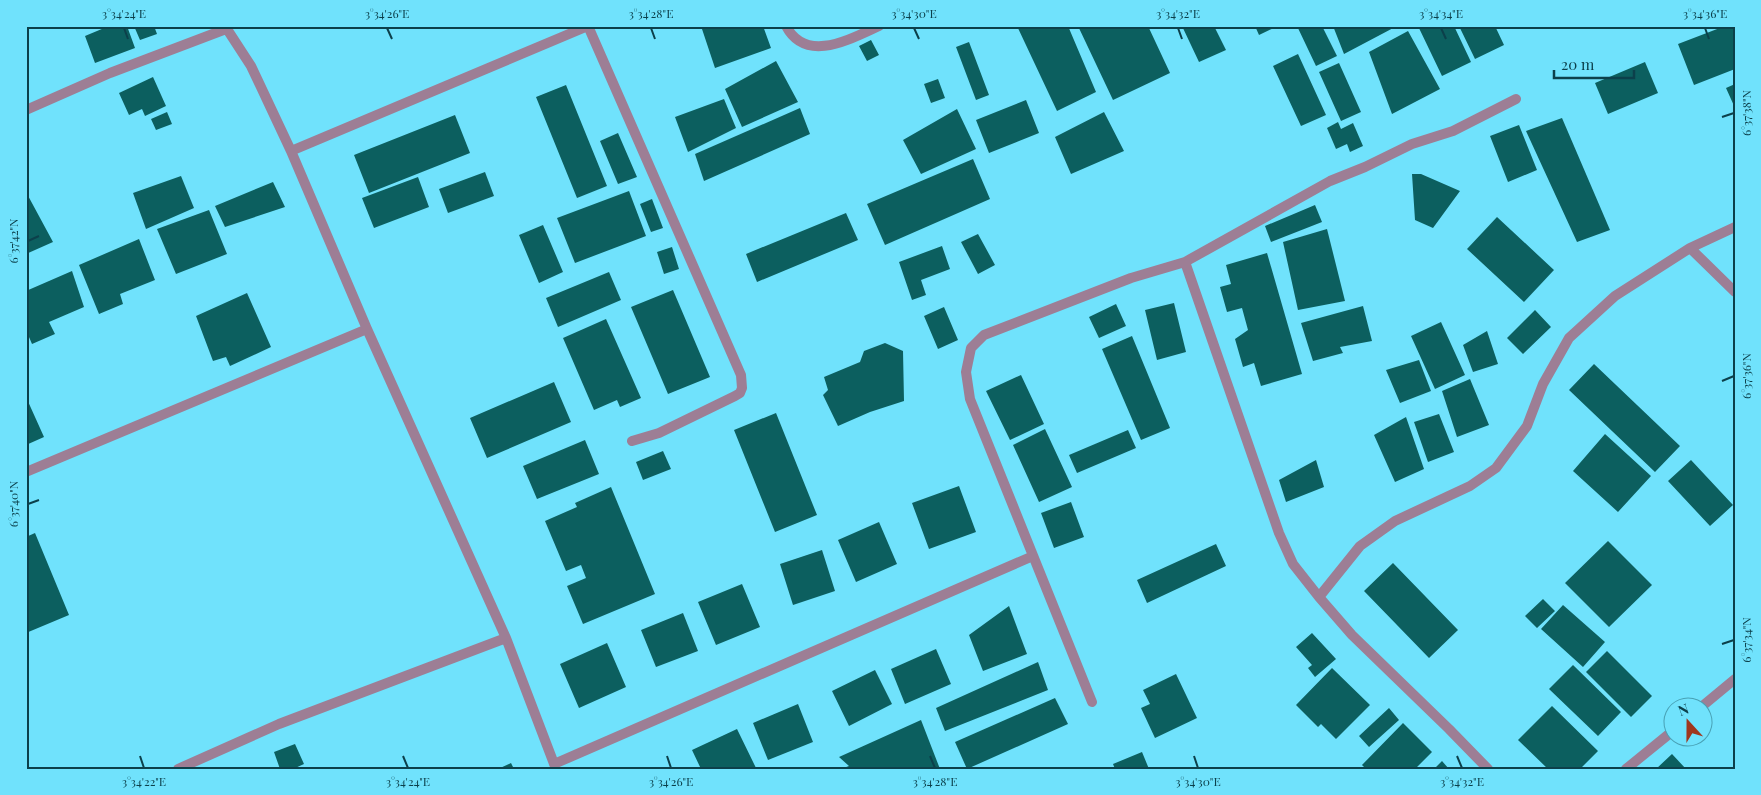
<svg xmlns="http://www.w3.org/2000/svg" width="1761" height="795" font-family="'Playfair Display',serif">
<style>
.building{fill:#0c5f5f}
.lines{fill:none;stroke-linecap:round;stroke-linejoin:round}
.street{stroke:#9d7e95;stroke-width:10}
.ticks{fill:none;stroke:#0c404b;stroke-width:2}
.neatline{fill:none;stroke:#0c404b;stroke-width:2}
.ticks-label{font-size:12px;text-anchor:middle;fill:#0c404b}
</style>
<rect width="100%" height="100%" fill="#70e2fc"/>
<!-- building -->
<path class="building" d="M109,26H127L135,48L95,63L85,36Z
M134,26H154L157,34L140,40Z
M701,26H763L771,48L715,68Z
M1017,26H1068L1096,92L1057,111Z
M1078,26H1148L1170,73L1113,100Z
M1182,26H1214L1226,50L1199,62Z
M1255,26H1278L1259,35Z
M1297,26H1322L1337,56L1316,66Z
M1333,26H1397L1344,54Z
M1418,26H1454L1471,62L1442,76Z
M1459,26H1495L1504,45L1475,59Z
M1725,26H1732L1735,32V69L1694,85L1678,44Z
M1408,31L1440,89L1392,114L1369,52Z
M871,40L879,55L867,61L859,46Z
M969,42L989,95L976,100L956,47Z
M1298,54L1326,115L1301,126L1273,66Z
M776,61L798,102L742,127L725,89Z
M1645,62L1658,93L1608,114L1595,83Z
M1339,63L1361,112L1341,121L1319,72Z
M153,77L166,106L145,116L142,109L129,115L119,93Z
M938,79L945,98L931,103L924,84Z
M1735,84V108L1726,88Z
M566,85L607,186L577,198L536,97Z
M724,99L736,128L688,152L675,117Z
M1026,100L1039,133L989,153L976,120Z
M800,108L810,134L704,181L695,154Z
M957,109L976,149L921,174L903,140Z
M167,112L172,124L156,130L151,119Z
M1104,112L1124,151L1071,174L1055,137Z
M455,115L470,153L369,193L354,155Z
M1562,118L1610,230L1577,242L1526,131Z
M1338,122L1341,129L1353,123L1363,146L1350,152L1347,144L1336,149L1327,128Z
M1519,125L1537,170L1508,182L1490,136Z
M618,133L637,177L618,184L600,141Z
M973,159L990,199L885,245L867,204Z
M485,172L494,196L448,213L439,189Z
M1412,174H1421L1460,191L1433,228L1415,220Z
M181,176L194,208L146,229L133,193Z
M418,177L429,207L374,228L362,198Z
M273,182L285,207L225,227L215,206Z
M629,191L646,236L575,263L557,218Z
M26,192L53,242L26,254Z
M652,199L663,228L651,232L640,204Z
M1315,205L1322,222L1271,242L1265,226Z
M209,210L227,254L176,274L157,229Z
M846,213L858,240L757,282L746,254Z
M1497,217L1554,270L1524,302L1467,249Z
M543,225L563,272L539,283L519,235Z
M1327,229L1345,301L1298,310L1283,242Z
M978,234L995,265L978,274L961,242Z
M139,239L155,280L120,294L123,304L99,314L79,265Z
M942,246L950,269L921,280L926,295L912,300L899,262Z
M672,247L679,269L664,274L657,252Z
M1267,253L1302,374L1261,386L1254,363L1243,367L1235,339L1248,330L1242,308L1227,312L1220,287L1231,284L1226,265Z
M72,271L84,307L49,322L55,334L32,344L26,330V291Z
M609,272L621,300L558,327L546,298Z
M673,290L710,377L668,394L631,307Z
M247,293L271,347L230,366L226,357L213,361L196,316Z
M1174,303L1186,352L1157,360L1145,310Z
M1116,304L1126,326L1099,338L1089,317Z
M1363,306L1372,341L1340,347L1343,353L1313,361L1301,323Z
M944,307L958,340L938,349L924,316Z
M1535,310L1551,327L1523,354L1507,338Z
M606,319L641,398L620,407L617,400L594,410L563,338Z
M1441,322L1465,375L1435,389L1411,336Z
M1487,331L1498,364L1473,372L1463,345Z
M1132,336L1170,428L1141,440L1102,349Z
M885,343L903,351L904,401L870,412L838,426L823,395L828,390L824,377L860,362L864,351Z
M1419,360L1431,391L1400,403L1386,370Z
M1594,364L1680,446L1655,472L1569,390Z
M1021,375L1044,424L1010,440L986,391Z
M1470,379L1489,425L1457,437L1442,391Z
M554,382L571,422L487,458L470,418Z
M26,397L44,437L26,445Z
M776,413L817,515L775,532L734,430Z
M1439,414L1454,452L1428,462L1414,422Z
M1406,417L1424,469L1395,482L1374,435Z
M1045,429L1072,487L1039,502L1013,445Z
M1128,430L1136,448L1077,473L1069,455Z
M1605,434L1651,476L1618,512L1573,471Z
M585,440L599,474L537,499L523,466Z
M663,451L671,469L643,480L636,462Z
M1316,460L1324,487L1286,502L1279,480Z
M1691,460L1733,505L1710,526L1668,481Z
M959,486L976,532L929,549L912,503Z
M611,487L655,594L583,624L567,586L586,578L581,565L566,571L545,521L577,507L575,503Z
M1071,502L1084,537L1054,548L1041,513Z
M879,522L897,564L856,582L838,540Z
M35,533L69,615L26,633V537Z
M1608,541L1652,585L1609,627L1565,583Z
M1216,544L1226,566L1147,603L1137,580Z
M822,550L835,591L793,605L780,564Z
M1393,563L1458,630L1429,658L1364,591Z
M742,584L760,627L716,645L698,602Z
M1543,599L1555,611L1537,628L1525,616Z
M1563,605L1605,642L1583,667L1541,629Z
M1009,606L1027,654L983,671L969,635Z
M683,613L698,651L656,667L641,630Z
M1312,633L1336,659L1315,677L1308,668L1312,665L1296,647Z
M607,643L626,687L579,708L560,664Z
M936,649L951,684L905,704L891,669Z
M1607,651L1652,696L1631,717L1586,672Z
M1038,662L1048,690L945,731L936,708Z
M1573,665L1621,712L1598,736L1549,689Z
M1332,668L1370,705L1336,739L1321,724L1318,727L1296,705Z
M875,670L892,704L849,726L832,691Z
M1176,674L1197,718L1155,738L1141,708L1150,704L1143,690Z
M1055,698L1068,724L967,769L955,742Z
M798,704L813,742L768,760L753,723Z
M1552,706L1598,751L1580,769H1548L1518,740Z
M1389,708L1399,720L1369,747L1359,736Z
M921,720L940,769H841L849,766L839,757Z
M1403,723L1432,752L1415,769H1366L1362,765Z
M737,729L756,768L701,769L692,750Z
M295,744L304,764L293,769H280L274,752Z
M1142,752L1149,769H1115L1113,764Z
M1672,754L1686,769H1656Z
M1442,761L1449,769H1434Z
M511,763L514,769H498Z"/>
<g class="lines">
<!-- street -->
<path class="street" d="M225,26L251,66L291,151L367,329L506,638L556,769
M588,26L741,375L742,388L740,393L735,396L659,433L632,441
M786,26C806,64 850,39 879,26
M26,110L110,73L226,29
M291,151L588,26
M1690,248L1735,292
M1185,262L1279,533L1293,564L1319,597
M26,472L367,329
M1092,702L970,399L966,372L971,348L984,335L1131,278L1185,262L1330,181L1365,167L1412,144L1453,131L1516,99
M1700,708L1735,679
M554,764L1033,556
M178,769L279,724L506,638
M1488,769L1449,729L1352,635L1319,597L1360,546L1395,521L1470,486L1496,468L1527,426L1543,384L1569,338L1615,296L1690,248L1735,227
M1626,769L1674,730"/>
</g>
<!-- ticks -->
<path class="ticks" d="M124,28L128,39M387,28L392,39M651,28L655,39M914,28L919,39M1178,28L1182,39M1441,28L1446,39M1705,28L1709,39M1722,117L1734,113M28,241L39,236M1722,381L1734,376M28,504L39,500M1722,644L1734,640M140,756L144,768M403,756L408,768M667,756L671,768M930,756L935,768M1194,756L1198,768M1457,756L1462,768"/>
<!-- border -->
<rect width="1761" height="795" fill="none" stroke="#70e2fc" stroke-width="55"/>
<!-- north arrow -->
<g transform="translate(1688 722) rotate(339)"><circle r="24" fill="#70e2fc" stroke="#48a1b5"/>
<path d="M0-4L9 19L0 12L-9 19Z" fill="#9f361d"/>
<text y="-8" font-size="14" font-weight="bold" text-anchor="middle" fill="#0c404b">N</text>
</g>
<!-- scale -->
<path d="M1554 70v8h80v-8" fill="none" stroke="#0c404b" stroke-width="2.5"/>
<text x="1561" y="70" font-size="15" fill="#0c404b" stroke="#70e2fc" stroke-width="4" paint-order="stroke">20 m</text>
<rect x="28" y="28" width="1706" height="740" class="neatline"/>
<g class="ticks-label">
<text x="124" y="18">3°34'24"E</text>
<text x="387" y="18">3°34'26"E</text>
<text x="651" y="18">3°34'28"E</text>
<text x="914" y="18">3°34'30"E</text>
<text x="1178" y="18">3°34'32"E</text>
<text x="1441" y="18">3°34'34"E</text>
<text x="1705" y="18">3°34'36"E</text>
<text transform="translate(1747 113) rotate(-90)" y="4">6°37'38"N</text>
<text transform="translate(14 241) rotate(-90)" y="4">6°37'42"N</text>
<text transform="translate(1747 376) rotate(-90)" y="4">6°37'36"N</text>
<text transform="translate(14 504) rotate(-90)" y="4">6°37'40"N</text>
<text transform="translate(1747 640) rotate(-90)" y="4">6°37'34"N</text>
<text x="144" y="786">3°34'22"E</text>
<text x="408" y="786">3°34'24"E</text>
<text x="671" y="786">3°34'26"E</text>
<text x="935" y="786">3°34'28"E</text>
<text x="1198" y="786">3°34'30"E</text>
<text x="1462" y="786">3°34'32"E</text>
</g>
</svg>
